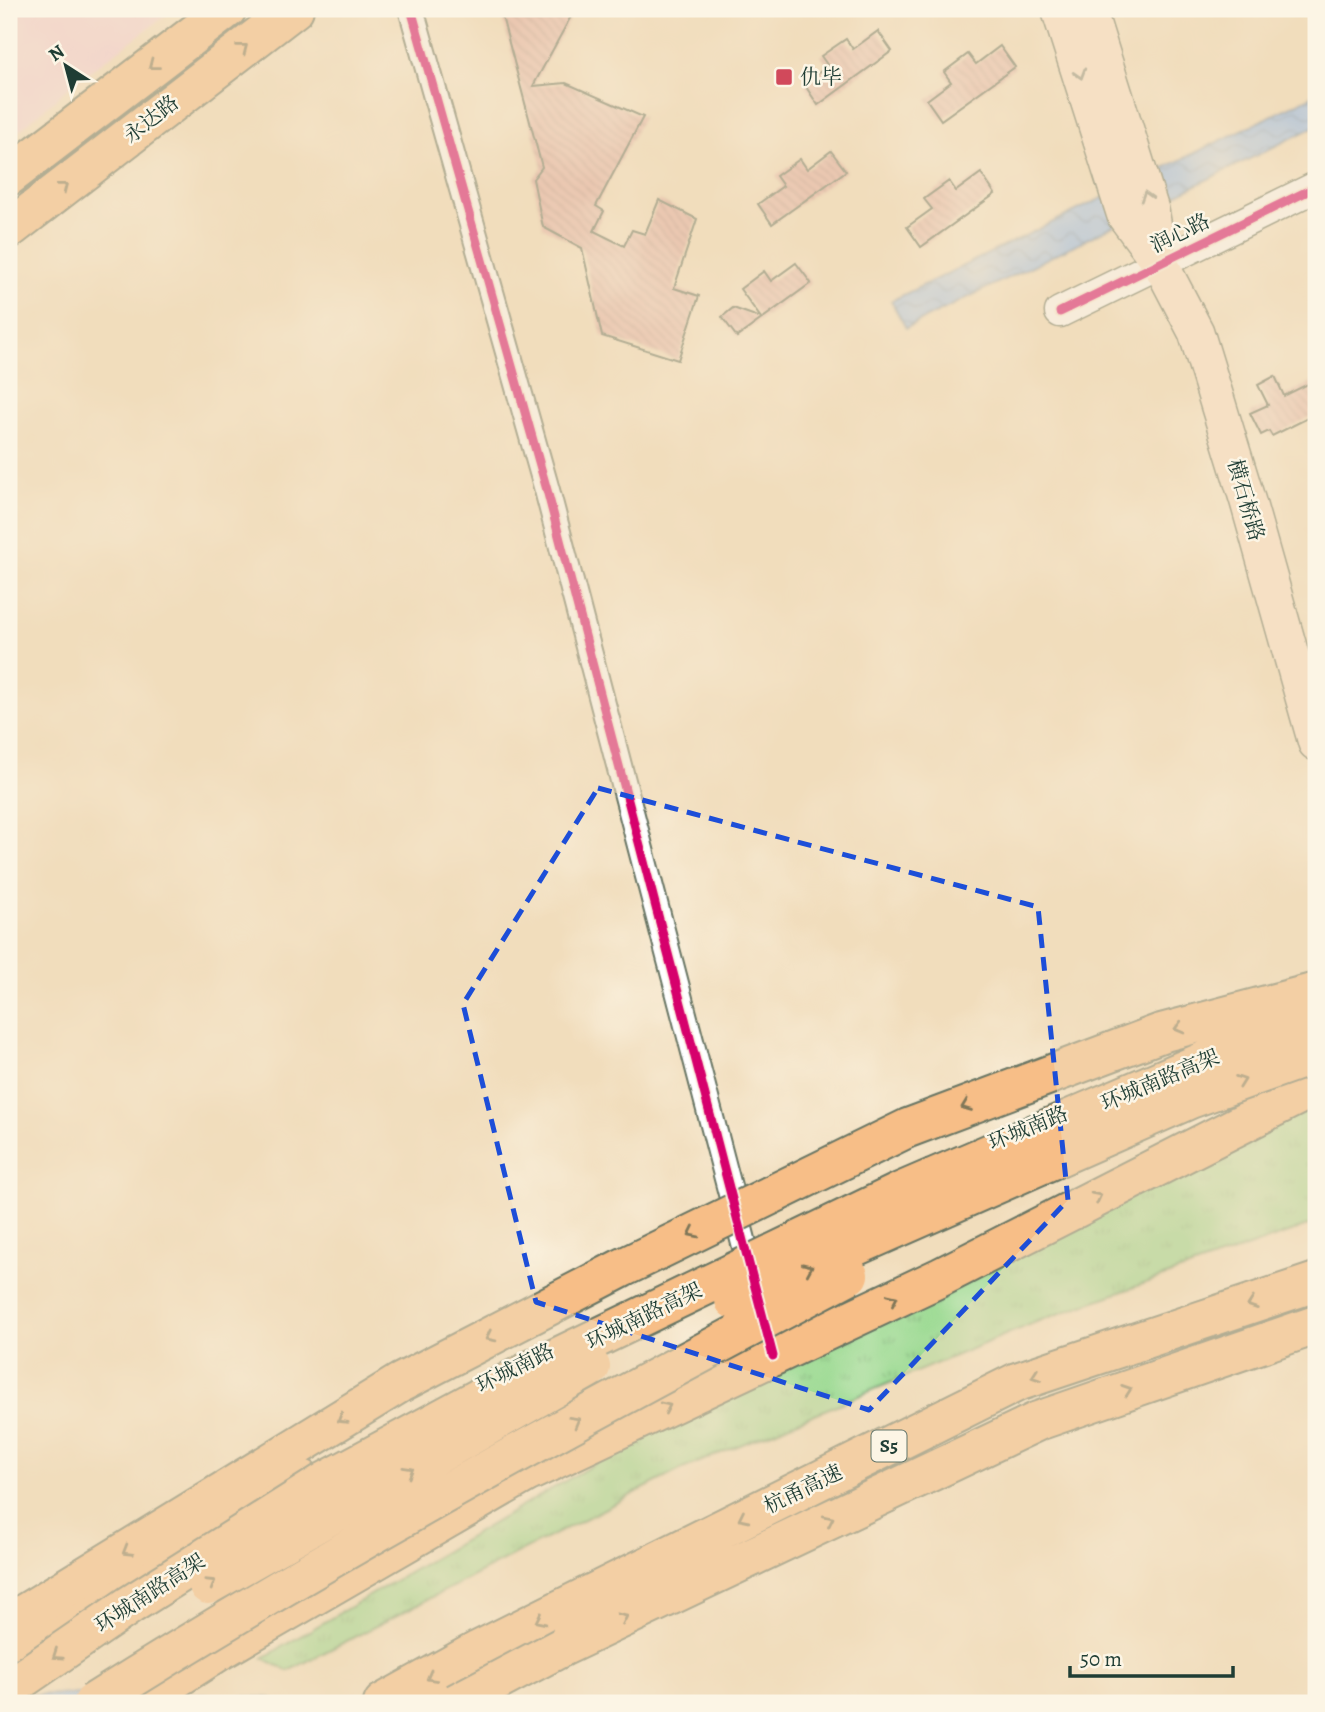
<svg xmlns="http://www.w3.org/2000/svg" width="1325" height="1712" font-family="Alegreya,'Noto Serif SC',serif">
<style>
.built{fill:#f4cfdd}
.park{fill:url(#park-tufts);stroke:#5c8b62;stroke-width:2}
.water{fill:url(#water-waves);stroke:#547a94;stroke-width:2}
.building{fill:url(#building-back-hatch)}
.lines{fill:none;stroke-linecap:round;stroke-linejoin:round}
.minor-casing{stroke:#687564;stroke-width:28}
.tertiary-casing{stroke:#687564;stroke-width:33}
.secondary-casing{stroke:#687564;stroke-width:38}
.primary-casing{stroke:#687564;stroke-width:42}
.trunk-casing{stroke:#687564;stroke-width:42}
.motorway-casing{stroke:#687564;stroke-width:42}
.minor{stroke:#fff;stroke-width:24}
.tertiary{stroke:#fff;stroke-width:30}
.secondary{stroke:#fce5cf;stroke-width:35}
.primary{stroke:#f7be87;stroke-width:38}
.trunk{stroke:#f7be87;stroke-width:38}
.motorway{stroke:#f7be87;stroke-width:38}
.trunk-bridge-casing{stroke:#687564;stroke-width:42;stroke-linecap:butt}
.motorway-bridge-casing{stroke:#687564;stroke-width:42;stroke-linecap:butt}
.trunk-bridge{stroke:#f7be87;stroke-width:38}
.motorway-bridge{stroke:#f7be87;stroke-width:38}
.cycleway-casing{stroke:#fcf5e5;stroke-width:13}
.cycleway{stroke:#d6006c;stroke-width:9}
.oneway{stroke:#807759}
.oneway2{stroke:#8e9182}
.marked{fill:none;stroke:#1d4ed8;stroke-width:5;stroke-dasharray:14 9;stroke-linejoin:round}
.poi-dot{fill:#d1495b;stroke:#fcf5e5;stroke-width:2.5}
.labels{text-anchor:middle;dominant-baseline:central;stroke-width:5;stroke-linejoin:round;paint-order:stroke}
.shield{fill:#fcf5e5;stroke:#617469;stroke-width:2}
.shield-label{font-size:19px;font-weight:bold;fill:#1f3d34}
.poi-label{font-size:21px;fill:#1f3d34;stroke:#fcf5e5;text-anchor:start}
.street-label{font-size:21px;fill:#1f3d34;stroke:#fcf5e5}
</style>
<defs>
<pattern id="park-tufts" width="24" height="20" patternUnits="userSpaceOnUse" patternTransform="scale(1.75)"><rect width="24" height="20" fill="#98d990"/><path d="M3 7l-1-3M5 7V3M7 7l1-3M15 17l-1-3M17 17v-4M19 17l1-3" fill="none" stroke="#83bb7d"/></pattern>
<pattern id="water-waves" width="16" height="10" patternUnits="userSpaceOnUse" patternTransform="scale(1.75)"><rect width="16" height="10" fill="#89b7f3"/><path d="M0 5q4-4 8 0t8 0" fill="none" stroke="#6f96c6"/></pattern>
<pattern id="building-back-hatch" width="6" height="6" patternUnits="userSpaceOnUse" patternTransform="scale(1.75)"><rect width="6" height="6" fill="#e4afa5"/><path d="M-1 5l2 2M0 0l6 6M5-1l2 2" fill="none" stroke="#b89087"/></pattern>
</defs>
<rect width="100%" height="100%" fill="#fcf5e5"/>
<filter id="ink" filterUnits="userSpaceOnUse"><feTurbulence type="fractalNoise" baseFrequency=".0143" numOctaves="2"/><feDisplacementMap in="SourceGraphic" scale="14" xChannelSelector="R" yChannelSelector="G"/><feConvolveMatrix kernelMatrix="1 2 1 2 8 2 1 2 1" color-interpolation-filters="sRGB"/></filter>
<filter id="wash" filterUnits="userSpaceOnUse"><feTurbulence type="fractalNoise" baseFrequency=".00686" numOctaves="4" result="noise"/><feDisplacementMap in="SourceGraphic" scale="28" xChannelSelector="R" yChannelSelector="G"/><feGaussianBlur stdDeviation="1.57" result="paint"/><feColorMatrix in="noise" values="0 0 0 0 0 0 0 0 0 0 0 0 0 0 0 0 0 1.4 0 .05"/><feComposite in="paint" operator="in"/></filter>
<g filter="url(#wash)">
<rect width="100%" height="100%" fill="#f1ddbc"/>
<!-- built -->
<path class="built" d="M9,9H175L71,85L9,140Z"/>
<!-- park -->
<path class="park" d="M1316,1109V1223L1041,1320L680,1470L288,1671L263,1658L678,1415L1270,1126Z"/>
<!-- water -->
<path class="water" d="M1316,94V126L906,328L891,301Z
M166,1693L270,1698L280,1703H9V1695Z"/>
<g id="blocks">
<!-- building -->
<path class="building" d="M500,9H575L533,86L566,83L643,117L596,206L604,211L594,231L624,246L632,230L645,234L659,200L697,219L674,288L699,296L678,360L602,336L582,248L543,227L533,179L542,167Z
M878,31L892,51L818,105L804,84L828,66L821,56L846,39L853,49Z
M1000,46L1015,67L941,120L927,100L951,82L944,72L968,54L976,64Z
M831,151L846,171L772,224L758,204L783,186L776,176L800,159L807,169Z
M981,173L995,194L921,247L907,227L932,209L924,199L949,181L956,191Z
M796,263L811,283L737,337L722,317L733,308L761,318L740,289L764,271L771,281Z
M1275,376L1284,396L1316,380V410L1310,413L1312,416L1272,436L1269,431L1261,435L1250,413L1268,405L1258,385Z"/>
</g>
</g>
<g filter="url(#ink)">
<use href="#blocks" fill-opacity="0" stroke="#687564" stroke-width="2"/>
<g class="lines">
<defs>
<path id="minor" d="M411,9L547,490L753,1278"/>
<path id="tertiary" d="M1060,312L1316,187"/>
<path id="secondary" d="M1059,9L1125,216L1160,263L1196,332L1248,502L1316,743
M1088,9L1151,210L1159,256"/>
<path id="primary" d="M9,176L227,9
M9,229L294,9
M9,1653L243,1509L302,1479
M138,1703L219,1651L526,1473L941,1277L1316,1086"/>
<path id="trunk" d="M9,1637L27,1612L400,1383"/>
<path id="motorway" d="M562,1647L1038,1421L1316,1325
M383,1703L479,1650L1017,1382L1316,1282"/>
</defs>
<!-- minor casing -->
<use href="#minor" class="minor-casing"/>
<!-- tertiary casing -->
<use href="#tertiary" class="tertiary-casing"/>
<!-- secondary casing -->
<use href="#secondary" class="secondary-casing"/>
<!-- primary casing -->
<use href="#primary" class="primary-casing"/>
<!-- trunk casing -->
<use href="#trunk" class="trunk-casing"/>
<!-- motorway casing -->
<use href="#motorway" class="motorway-casing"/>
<!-- minor -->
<use href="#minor" class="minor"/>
<!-- tertiary -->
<use href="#tertiary" class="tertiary"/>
<!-- secondary -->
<use href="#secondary" class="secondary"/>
<!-- primary -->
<use href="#primary" class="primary"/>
<!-- trunk -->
<use href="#trunk" class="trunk"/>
<!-- motorway -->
<use href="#motorway" class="motorway"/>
<defs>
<path id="trunk-bridge" d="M734,1300L1190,1099L1316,1054
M400,1383L622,1268L908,1128L1161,1033L1316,992
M208,1585L591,1367
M9,1688L130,1605L326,1481L533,1369L900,1192L1316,1013
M93,1703C338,1548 593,1410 849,1275"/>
<path id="motorway-bridge" d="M456,1703L562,1647"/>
</defs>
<!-- trunk-bridge casing -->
<use href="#trunk-bridge" class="trunk-bridge-casing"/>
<!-- motorway-bridge casing -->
<use href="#motorway-bridge" class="motorway-bridge-casing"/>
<!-- trunk-bridge -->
<use href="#trunk-bridge" class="trunk-bridge"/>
<!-- motorway-bridge -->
<use href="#motorway-bridge" class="motorway-bridge"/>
<defs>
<path id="cycleway" d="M411,9L547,490L773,1356
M1060,312L1316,187"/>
</defs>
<!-- cycleway casing -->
<use href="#cycleway" class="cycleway-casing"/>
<!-- cycleway -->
<use href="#cycleway" class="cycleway"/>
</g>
<!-- one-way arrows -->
<defs><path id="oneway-chevron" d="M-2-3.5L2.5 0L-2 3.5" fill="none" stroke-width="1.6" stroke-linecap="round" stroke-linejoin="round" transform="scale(1.75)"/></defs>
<g class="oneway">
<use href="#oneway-chevron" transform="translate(243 48) rotate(-38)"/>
<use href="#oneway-chevron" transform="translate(153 65) rotate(142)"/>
<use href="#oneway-chevron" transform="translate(63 187) rotate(-38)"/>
<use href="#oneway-chevron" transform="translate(1179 1028) rotate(165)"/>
<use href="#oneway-chevron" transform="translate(1241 1081) rotate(-20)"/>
<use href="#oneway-chevron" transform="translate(966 1106) rotate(159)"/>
<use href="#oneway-chevron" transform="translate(1097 1197) rotate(-27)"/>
<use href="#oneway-chevron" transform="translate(693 1233) rotate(154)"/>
<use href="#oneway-chevron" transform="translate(808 1268) rotate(-24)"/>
<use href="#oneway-chevron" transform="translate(893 1299) rotate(-25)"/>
<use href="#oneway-chevron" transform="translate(1252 1304) rotate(161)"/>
<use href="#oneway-chevron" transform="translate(490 1337) rotate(153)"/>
<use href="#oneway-chevron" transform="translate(1036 1376) rotate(161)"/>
<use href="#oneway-chevron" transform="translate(1127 1390) rotate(-19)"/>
<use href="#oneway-chevron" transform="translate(666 1407) rotate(-25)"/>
<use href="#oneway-chevron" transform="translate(342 1419) rotate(149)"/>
<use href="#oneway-chevron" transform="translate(575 1421) rotate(-30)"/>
<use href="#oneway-chevron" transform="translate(409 1471) rotate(-30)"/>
<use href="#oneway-chevron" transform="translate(743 1518) rotate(154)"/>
<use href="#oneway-chevron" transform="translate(829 1520) rotate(-25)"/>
<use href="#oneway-chevron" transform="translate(127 1551) rotate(149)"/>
<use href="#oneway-chevron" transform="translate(211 1583) rotate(-31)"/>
<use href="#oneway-chevron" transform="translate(623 1618) rotate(-25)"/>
<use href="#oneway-chevron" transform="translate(540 1620) rotate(154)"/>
<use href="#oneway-chevron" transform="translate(57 1655) rotate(146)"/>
<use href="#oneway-chevron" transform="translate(431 1677) rotate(151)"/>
</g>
<g class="oneway2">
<use href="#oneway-chevron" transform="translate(1080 74) rotate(73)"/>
<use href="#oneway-chevron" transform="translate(1146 196) rotate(-107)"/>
</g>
</g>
<!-- marked area -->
<path d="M0 0H1325V1712H0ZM598,788L1038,907L1068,1200L869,1410L536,1302L463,1004Z" fill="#f1ddbc" fill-opacity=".55" fill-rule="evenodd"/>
<path class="marked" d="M598,788L1038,907L1068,1200L869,1410L536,1302L463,1004Z"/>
<!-- markers -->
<rect class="poi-dot" x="775" y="68" width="18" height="18" rx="3.5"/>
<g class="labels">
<!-- shield labels -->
<rect class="shield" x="871.5" y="1430.5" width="35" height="31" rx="5"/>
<g class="shield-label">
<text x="889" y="1446">S5</text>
</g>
<!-- poi labels -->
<g class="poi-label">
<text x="800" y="77">仇毕</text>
</g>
<!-- street labels -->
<g class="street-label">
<text transform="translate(151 119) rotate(-38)">永达路</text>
<text transform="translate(1180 233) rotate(-26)">润心路</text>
<text transform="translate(1246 500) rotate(74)">横石桥路</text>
<text transform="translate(1160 1080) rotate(-23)">环城南路高架</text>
<text transform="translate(1028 1128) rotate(-22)">环城南路</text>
<text transform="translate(644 1316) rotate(-26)">环城南路高架</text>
<text transform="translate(515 1368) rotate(-27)">环城南路</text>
<text transform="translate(803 1489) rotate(-26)">杭甬高速</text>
<text transform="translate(150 1593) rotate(-33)">环城南路高架</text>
</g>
</g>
<!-- margin -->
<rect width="1325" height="1712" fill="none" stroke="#fcf5e5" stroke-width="35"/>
<!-- north arrow -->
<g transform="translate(66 66) rotate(324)" stroke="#fcf5e5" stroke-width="5" paint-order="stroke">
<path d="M0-5L12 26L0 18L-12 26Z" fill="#1f3d34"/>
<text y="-10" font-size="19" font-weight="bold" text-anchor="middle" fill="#1f3d34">N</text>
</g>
<!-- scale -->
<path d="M1070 1666v10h163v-10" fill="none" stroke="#1f3d34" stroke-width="3.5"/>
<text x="1080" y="1666" font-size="21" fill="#1f3d34" stroke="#fcf5e5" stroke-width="5" paint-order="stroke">50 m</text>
</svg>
